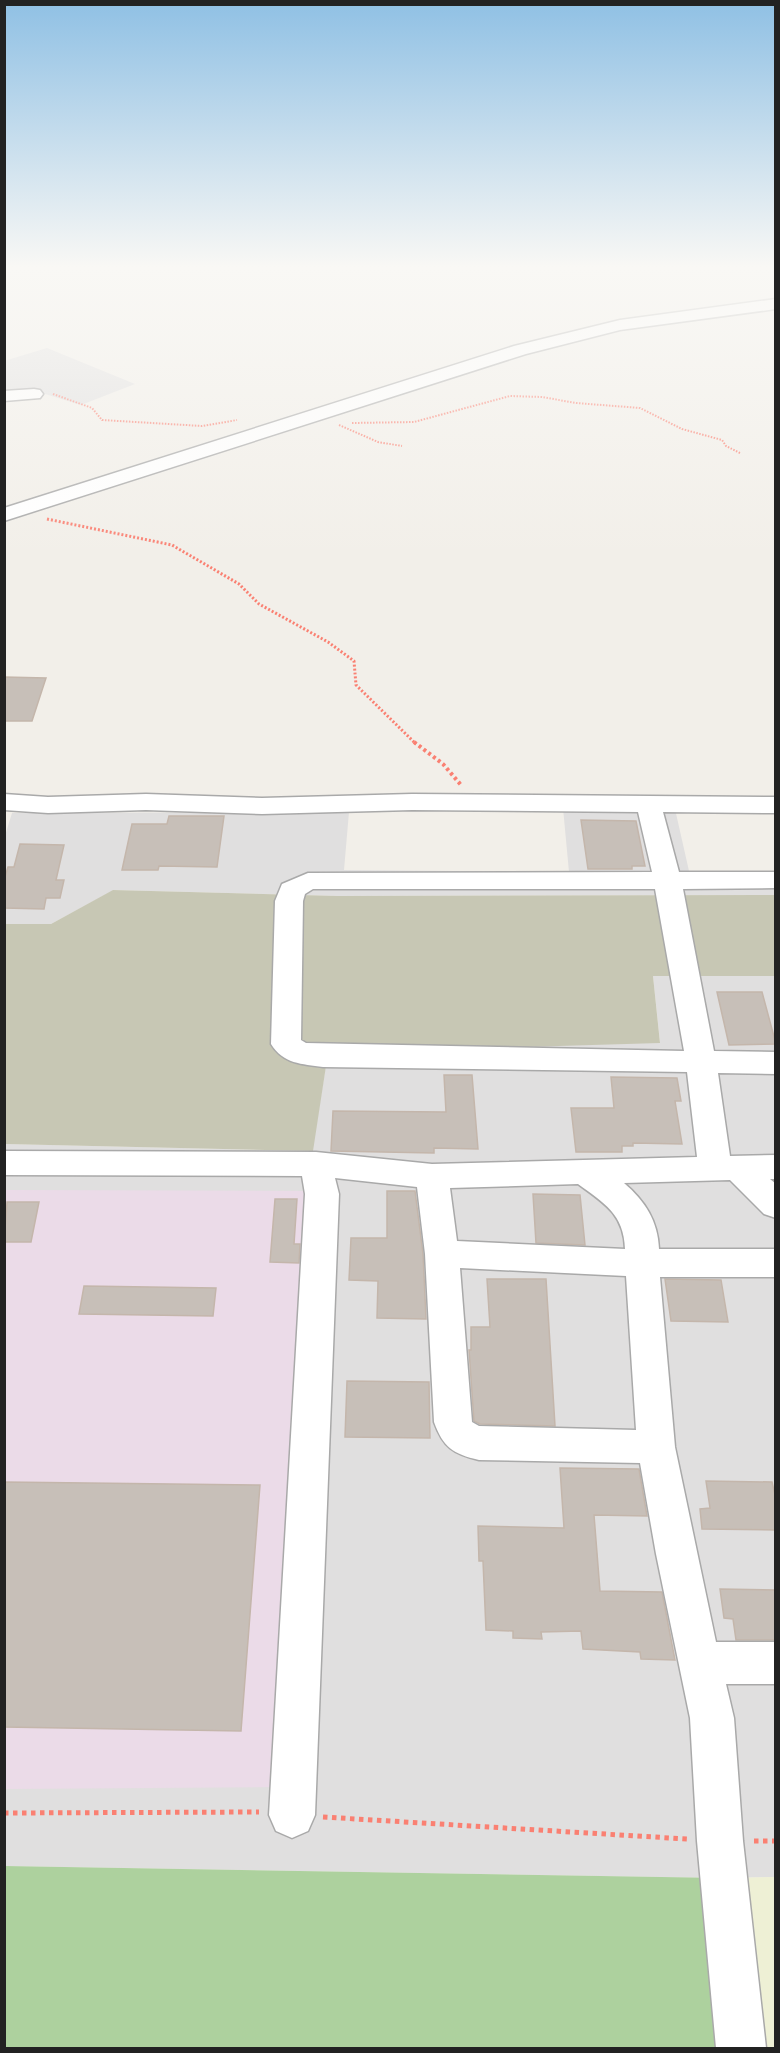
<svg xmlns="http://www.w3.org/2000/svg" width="780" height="2053" font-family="Commissioner,sans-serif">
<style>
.residential{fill:#e0dfdf}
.industrial{fill:#ebdbe8}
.construction{fill:#c7c7b4}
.farmland{fill:#eef0d5}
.forest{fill:#add19e}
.building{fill:#c7bfb8;stroke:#c4b6ab;stroke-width:1.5}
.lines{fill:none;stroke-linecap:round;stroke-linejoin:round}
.minor-casing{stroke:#a9a9a9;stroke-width:3}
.path-far3{stroke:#fa8072;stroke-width:2;stroke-dasharray:1.5 1.5;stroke-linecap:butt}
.path-far2{stroke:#fa8072;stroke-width:3;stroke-dasharray:2 2;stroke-linecap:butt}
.path-far1{stroke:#fa8072;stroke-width:4;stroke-dasharray:3 3;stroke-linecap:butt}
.path{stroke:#fa8072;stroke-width:5;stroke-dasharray:4.5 4.5;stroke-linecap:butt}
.minor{fill:#fff;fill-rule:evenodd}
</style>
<rect width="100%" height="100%" fill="#f2efe9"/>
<!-- residential -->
<path class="residential" d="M47,348L135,384L81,405L32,390L5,391L4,361Z
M563,808L675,809L689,871H775V895L338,896L114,890L51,924H5L4,839L12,813L349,812L344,870L569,872Z
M653,976H775V1877L723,1878L5,1866V1144L312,1151L328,1053L660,1042Z"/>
<!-- industrial -->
<path class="industrial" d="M4,1190L312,1191L280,1787L5,1789Z"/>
<!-- construction -->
<path class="construction" d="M113,890L338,896L775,895V976H653L660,1043L328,1053L313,1151L5,1144V924H51Z"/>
<!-- farmland -->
<path class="farmland" d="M775,1877V2048H738L723,1878Z"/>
<!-- forest -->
<path class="forest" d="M5,1866L723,1878L738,2048H5Z"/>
<!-- building -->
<path class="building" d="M4,677L46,678L32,721H4Z
M169,816H224L217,867L159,866L158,870H122L132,824H167Z
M581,820L636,821L645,866H632V869H588Z
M20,844L64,845L56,880H64L60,898H46L44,909L4,908V880L8,867H14Z
M717,992H762L776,1044L729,1045Z
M444,1075H472L478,1149L434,1148V1153L331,1151L333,1111L446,1112Z
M611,1077L677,1078L681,1101H675L682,1144L633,1143V1146H622V1152H576L571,1108H614Z
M387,1191H415L423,1254L426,1319L377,1318L378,1281L349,1280L351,1238H387Z
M533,1194L580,1195L585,1245L536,1243Z
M275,1199H297L294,1244H300L299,1263L270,1262Z
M7,1202H39L31,1242H4Z
M487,1279H546L555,1426L480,1424L474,1421L469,1350H471V1327H490Z
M665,1279L721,1280L728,1322L671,1321Z
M84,1286L216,1288L213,1316L79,1314Z
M347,1381L429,1382L430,1438L345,1437Z
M560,1468L639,1469L647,1516L594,1515L600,1591L662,1592L675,1660L641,1659L640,1652L583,1649L581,1631L541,1632L542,1639L513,1638V1631L486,1630L483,1561H479L478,1526L564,1528Z
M706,1481L772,1482L776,1499V1530L702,1529L700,1509L710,1508Z
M4,1482L260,1485L241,1731L4,1727Z
M720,1589L776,1590V1640H736L733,1619L724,1618Z"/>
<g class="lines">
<defs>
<path id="minor" d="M776,299V309L620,330L526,354L4,521V508L514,346L620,320Z
M34,389L40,390L43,394L40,398L4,401V391Z
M4,794L48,797L146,794L262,798L412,794L776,797V813L663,812L679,872H776V888L683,889L714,1051L776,1052V1074L718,1073L730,1156L776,1155V1179H770L776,1184V1218L764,1214L730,1180L624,1183C645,1201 658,1221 659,1249H776V1277H660L675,1447L716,1642H776V1684H726L734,1718L743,1841L766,2048H716L697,1841L690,1718L656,1554L640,1463L479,1460C453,1454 443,1447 434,1422L425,1254L417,1187L335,1178L339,1194L315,1815L308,1831L292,1838L276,1831L269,1815L305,1194L302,1176L4,1175V1151L316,1152L432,1164L697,1157L687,1072L323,1067C302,1064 283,1064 271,1044L275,901L282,884L308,873L652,872L638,812L412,810L262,814L146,810L48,813L4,810ZM313,889H655L684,1051L306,1043L301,1040L303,901L305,894ZM578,1184C604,1203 624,1214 625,1249L457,1241L450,1188ZM460,1268L626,1276L636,1430L479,1426L472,1422Z"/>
</defs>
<!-- minor casing -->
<use href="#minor" class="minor-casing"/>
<!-- path-far3 -->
<path class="path-far3" d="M53,394L92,408L102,420L202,426L237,420
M352,423L414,422L510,396L542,397L576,403L640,408L682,429L722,440L726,446L740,453
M339,425L378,442L402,446"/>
<!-- path-far2 -->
<path class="path-far2" d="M47,519L172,545L239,584L259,604L328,642L354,661L356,685L416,744"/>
<!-- path-far1 -->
<path class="path-far1" d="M414,742L443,764L461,785"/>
<!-- path -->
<path class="path" d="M4,1813L259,1812
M323,1817L687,1839
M754,1841H776"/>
<!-- minor -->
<use href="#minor" class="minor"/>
</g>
<!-- sky -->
<linearGradient id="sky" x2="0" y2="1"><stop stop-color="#8fc0e4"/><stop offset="0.48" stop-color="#f9f8f5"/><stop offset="1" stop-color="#f9f8f5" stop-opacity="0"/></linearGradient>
<rect width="780" height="556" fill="url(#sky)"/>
<!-- border -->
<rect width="780" height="2053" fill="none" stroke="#222222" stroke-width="12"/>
</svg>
